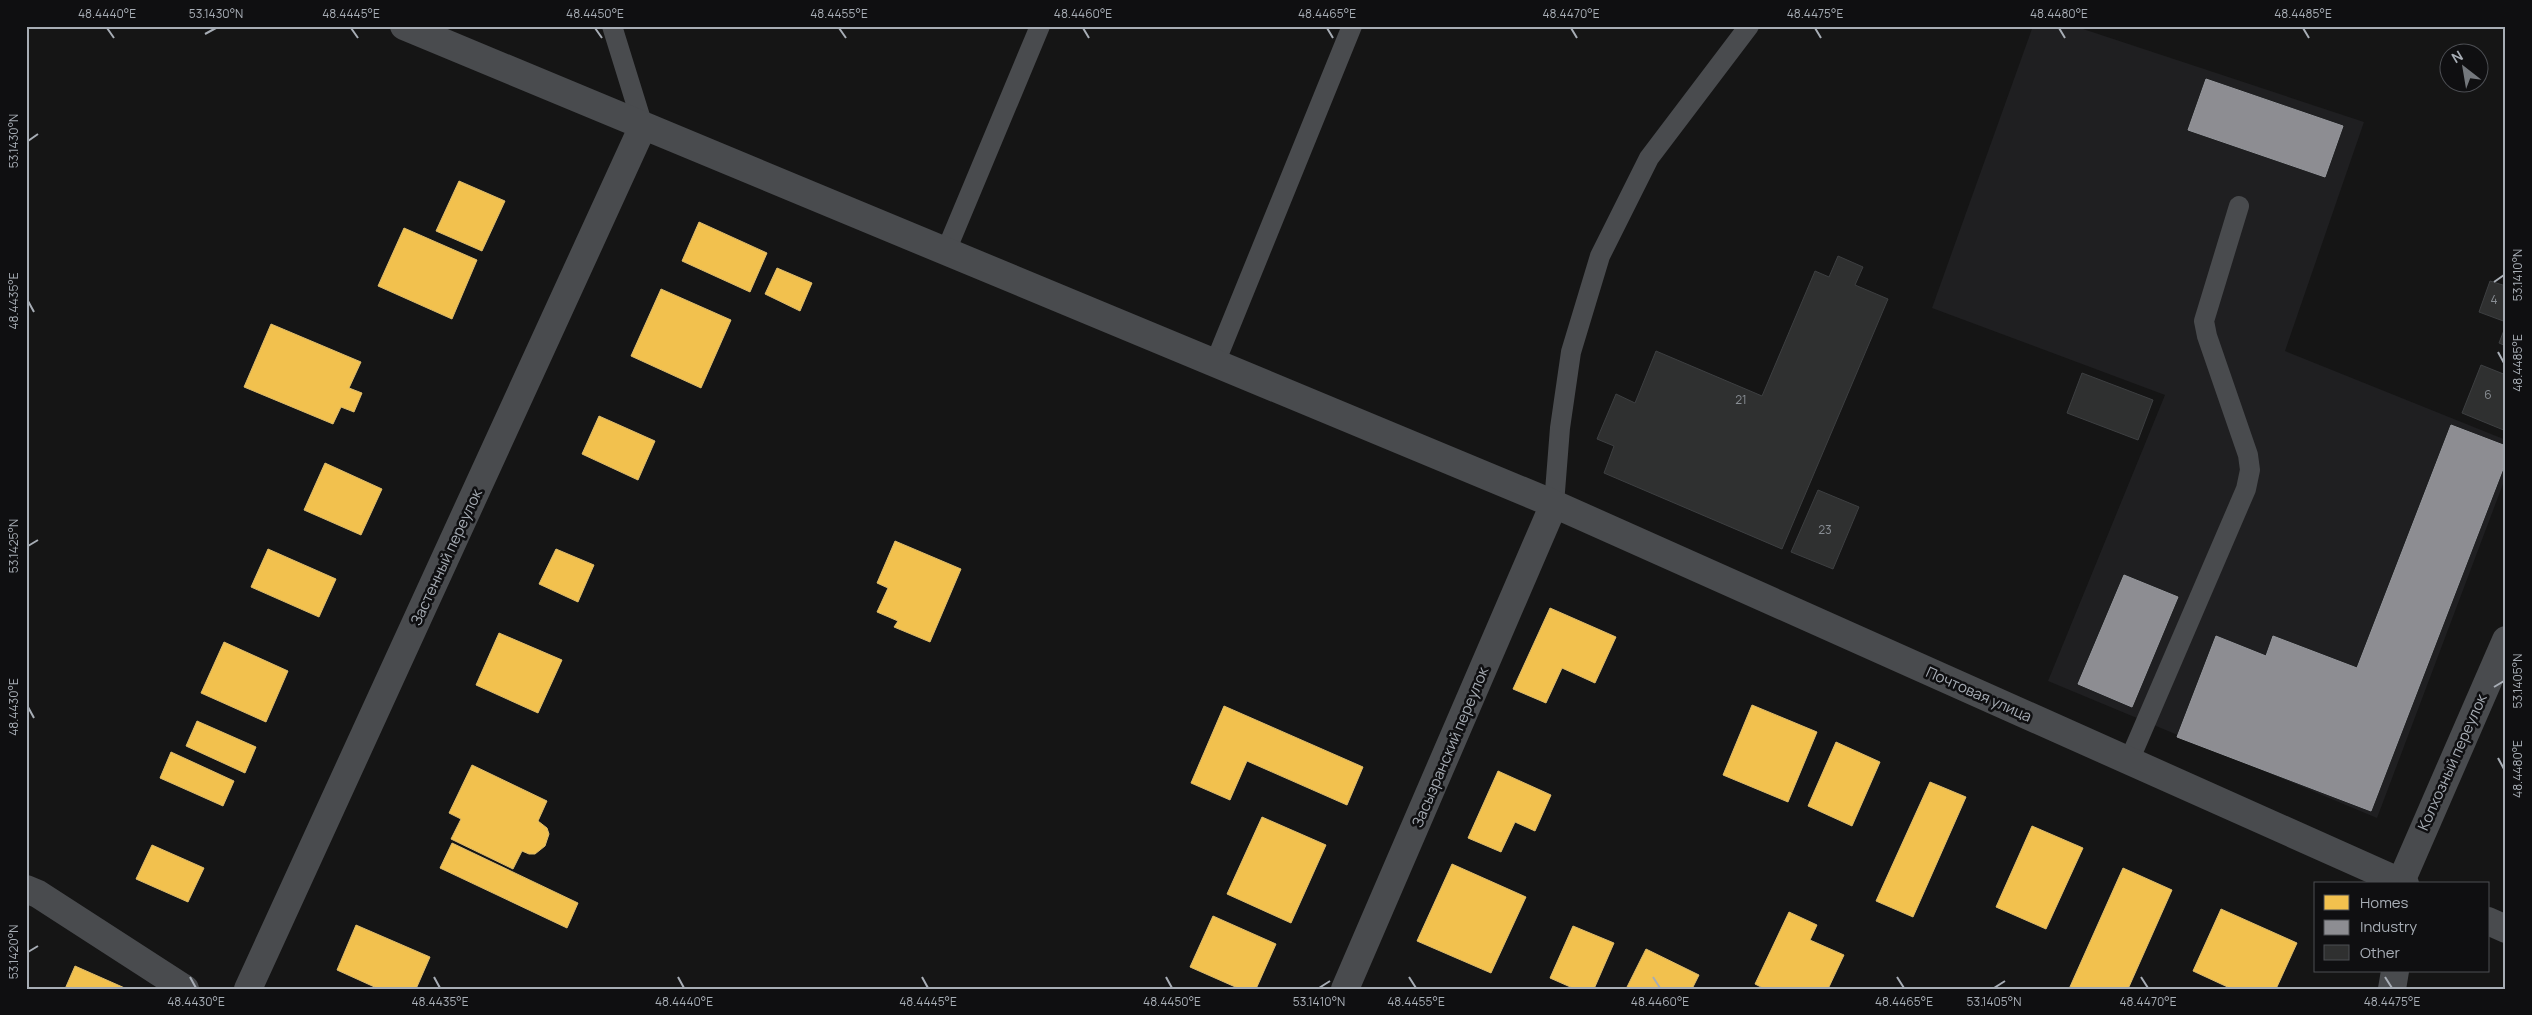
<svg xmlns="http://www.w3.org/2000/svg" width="2532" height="1015" font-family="Manrope,sans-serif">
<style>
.built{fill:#1f1f21}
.homes{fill:#f2c14e;stroke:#dcbb6d}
.industry{fill:#8d8d92;stroke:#95979c}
.building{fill:#2f3030;stroke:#3d3f41}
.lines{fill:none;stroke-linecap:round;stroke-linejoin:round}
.lane{stroke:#494b4e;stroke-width:20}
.street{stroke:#494b4e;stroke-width:28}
.ticks{fill:none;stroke:#a7adb5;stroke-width:2}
.labels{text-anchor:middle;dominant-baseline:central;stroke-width:5;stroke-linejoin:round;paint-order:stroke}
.number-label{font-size:12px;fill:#898e94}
.street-label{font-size:15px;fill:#a7adb5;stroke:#0f0f11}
.neatline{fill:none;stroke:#a7adb5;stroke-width:2}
.ticks-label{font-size:12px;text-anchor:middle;fill:#a7adb5}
</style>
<rect width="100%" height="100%" fill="#151515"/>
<!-- built -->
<path class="built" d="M2033,26H2074L2364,122L2285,351L2506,440V476L2377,818L2048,681L2165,395L1932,308Z"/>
<!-- homes -->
<path class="homes" d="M459,181L505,201L482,251L436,231Z
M699,222L767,253L750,292L682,261Z
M404,228L477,260L452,319L378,286Z
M777,268L812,283L800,311L765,294Z
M661,289L731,320L701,388L631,356Z
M271,324L361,362L349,388L362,393L354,412L341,407L333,424L244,387Z
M599,416L655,441L638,480L582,454Z
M325,463L382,489L361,535L304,510Z
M895,541L961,569L930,642L894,627L898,621L877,612L888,588L877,583Z
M268,549L336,579L319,617L251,587Z
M556,549L594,565L578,602L539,584Z
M1550,608L1616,637L1595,683L1562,668L1546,703L1513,689Z
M499,633L562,660L538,713L476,685Z
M224,642L288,671L266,722L201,693Z
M1752,705L1817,732L1788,802L1723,775Z
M1224,706L1363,767L1347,805L1247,761L1230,800L1191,783Z
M197,721L256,747L245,773L186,746Z
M1836,742L1880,762L1852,826L1808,806Z
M171,752L234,781L223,806L160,778Z
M472,765L547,801L538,821L547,828L549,834L545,846L535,854H529L522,851L513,869L451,839L461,819L449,813Z
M1498,771L1551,795L1535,831L1515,822L1501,852L1468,838Z
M1930,782L1966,797L1913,917L1876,901Z
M1262,817L1326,845L1291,923L1227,894Z
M2032,826L2083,848L2046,929L1996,907Z
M452,843L578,903L567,928L440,868Z
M152,845L204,868L188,902L136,879Z
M1452,864L1526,897L1491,973L1417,941Z
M2123,868L2172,890L2128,989H2069Z
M2221,909L2297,943L2276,989H2232L2193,971Z
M1789,912L1817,925L1810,940L1844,955L1828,989H1765L1755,984Z
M1213,916L1276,944L1256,989H1240L1190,967Z
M356,925L430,957L416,989H379L337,970Z
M1573,926L1614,943L1594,989H1575L1550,978Z
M1646,949L1699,975L1692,989H1626Z
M75,966L127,989H65Z"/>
<!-- industry -->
<path class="industry" d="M2206,79L2343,126L2325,177L2188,130Z
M2451,425L2506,446V461L2371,811L2177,737L2216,636L2266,656L2273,636L2357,668Z
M2124,575L2178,597L2132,707L2078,684Z"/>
<!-- building -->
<path class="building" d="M1838,256L1863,267L1855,285L1888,299L1782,549L1604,473L1614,446L1597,439L1616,394L1635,403L1656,351L1762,396L1815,271L1829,277Z
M2490,281L2506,286V322L2479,312Z
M2506,325V346L2499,343Z
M2481,365L2506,375V431L2462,413Z
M2082,373L2153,400L2138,440L2067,413Z
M1818,490L1859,507L1833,569L1791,552Z"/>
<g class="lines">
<!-- lane -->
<path class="lane" d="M612,26L643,126
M946,251L1040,26
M1215,363L1352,26
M1554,504L1560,428L1571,352L1600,256L1649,158L1749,26
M2129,761L2246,489L2250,470L2248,455L2207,336L2204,321L2239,206"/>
<!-- street -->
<path class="street" d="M404,26L1554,504L2405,884
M2400,884L2506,640
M26,889L38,894L185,989
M2488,921L2506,929
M248,989L643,126
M1345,989L1554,504
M2392,989L2395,971"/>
</g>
<!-- ticks -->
<path class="ticks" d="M107,28L114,38M351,28L358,38M595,28L602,38M839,28L846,38M1083,28L1089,38M1327,28L1333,38M1571,28L1577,38M1815,28L1821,38M2059,28L2065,38M2303,28L2309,38M205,34L216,28M28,141L38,134M2494,282L2504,275M28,301L34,312M2498,352L2504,363M28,546L38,540M2494,687L2504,681M28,707L34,718M2498,758L2504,769M28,952L38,946M190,977L196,988M434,977L440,988M678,977L684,988M922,977L928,988M1166,977L1172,988M1409,977L1416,988M1653,977L1660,988M1897,977L1904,988M2141,977L2148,988M2385,977L2392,988M1319,988L1330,981M1994,988L2005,981"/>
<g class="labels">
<!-- number labels -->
<g class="number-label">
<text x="2494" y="299">4</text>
<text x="2488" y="394">6</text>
<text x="1741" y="399">21</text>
<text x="1825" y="529">23</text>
</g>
<!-- street labels -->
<g class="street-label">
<text transform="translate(446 557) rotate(-65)">Застенный переулок</text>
<text transform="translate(1979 694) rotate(24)">Почтовая улица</text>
<text transform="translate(1450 747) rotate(-67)">Засызранский переулок</text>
<text transform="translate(2452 762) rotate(-66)">Колхозный переулок</text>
</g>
</g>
<!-- border -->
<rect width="2532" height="1015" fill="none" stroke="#0f0f11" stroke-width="55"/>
<!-- legend -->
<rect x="2314" y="882" width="175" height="90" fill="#0f0f11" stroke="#4c4e53"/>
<rect x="2324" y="895" width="25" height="15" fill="#f2c14e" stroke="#4c4e53"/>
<text x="2360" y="908" font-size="15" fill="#a7adb5">Homes</text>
<rect x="2324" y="920" width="25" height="15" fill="#8d8d92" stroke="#4c4e53"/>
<text x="2360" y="932" font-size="15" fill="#a7adb5">Industry</text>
<rect x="2324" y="945" width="25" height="15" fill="#2f3030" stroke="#4c4e53"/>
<text x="2360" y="958" font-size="15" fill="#a7adb5">Other</text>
<!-- north arrow -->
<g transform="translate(2464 68) rotate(329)"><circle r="24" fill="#0f0f11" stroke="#4c4e53"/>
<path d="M0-4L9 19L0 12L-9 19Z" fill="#74787d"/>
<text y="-8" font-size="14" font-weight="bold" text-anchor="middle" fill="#a7adb5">N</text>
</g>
<rect x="28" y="28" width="2476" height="960" class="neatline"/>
<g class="ticks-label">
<text x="107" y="18">48.4440°E</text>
<text x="216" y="18">53.1430°N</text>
<text x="351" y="18">48.4445°E</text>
<text x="595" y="18">48.4450°E</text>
<text x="839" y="18">48.4455°E</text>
<text x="1083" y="18">48.4460°E</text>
<text x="1327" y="18">48.4465°E</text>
<text x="1571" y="18">48.4470°E</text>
<text x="1815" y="18">48.4475°E</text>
<text x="2059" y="18">48.4480°E</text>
<text x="2303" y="18">48.4485°E</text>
<text transform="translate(14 141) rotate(-90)" y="4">53.1430°N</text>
<text transform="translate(2518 275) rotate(-90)" y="4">53.1410°N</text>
<text transform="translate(14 301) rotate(-90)" y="4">48.4435°E</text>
<text transform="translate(2518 363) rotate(-90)" y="4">48.4485°E</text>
<text transform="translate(14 546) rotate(-90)" y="4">53.1425°N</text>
<text transform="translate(2518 681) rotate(-90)" y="4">53.1405°N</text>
<text transform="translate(14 707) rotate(-90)" y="4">48.4430°E</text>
<text transform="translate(2518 769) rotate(-90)" y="4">48.4480°E</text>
<text transform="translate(14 952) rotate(-90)" y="4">53.1420°N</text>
<text x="196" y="1006">48.4430°E</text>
<text x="440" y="1006">48.4435°E</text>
<text x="684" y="1006">48.4440°E</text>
<text x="928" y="1006">48.4445°E</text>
<text x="1172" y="1006">48.4450°E</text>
<text x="1319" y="1006">53.1410°N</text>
<text x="1416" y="1006">48.4455°E</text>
<text x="1660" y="1006">48.4460°E</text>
<text x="1904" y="1006">48.4465°E</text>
<text x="1994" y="1006">53.1405°N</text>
<text x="2148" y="1006">48.4470°E</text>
<text x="2392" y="1006">48.4475°E</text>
</g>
</svg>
